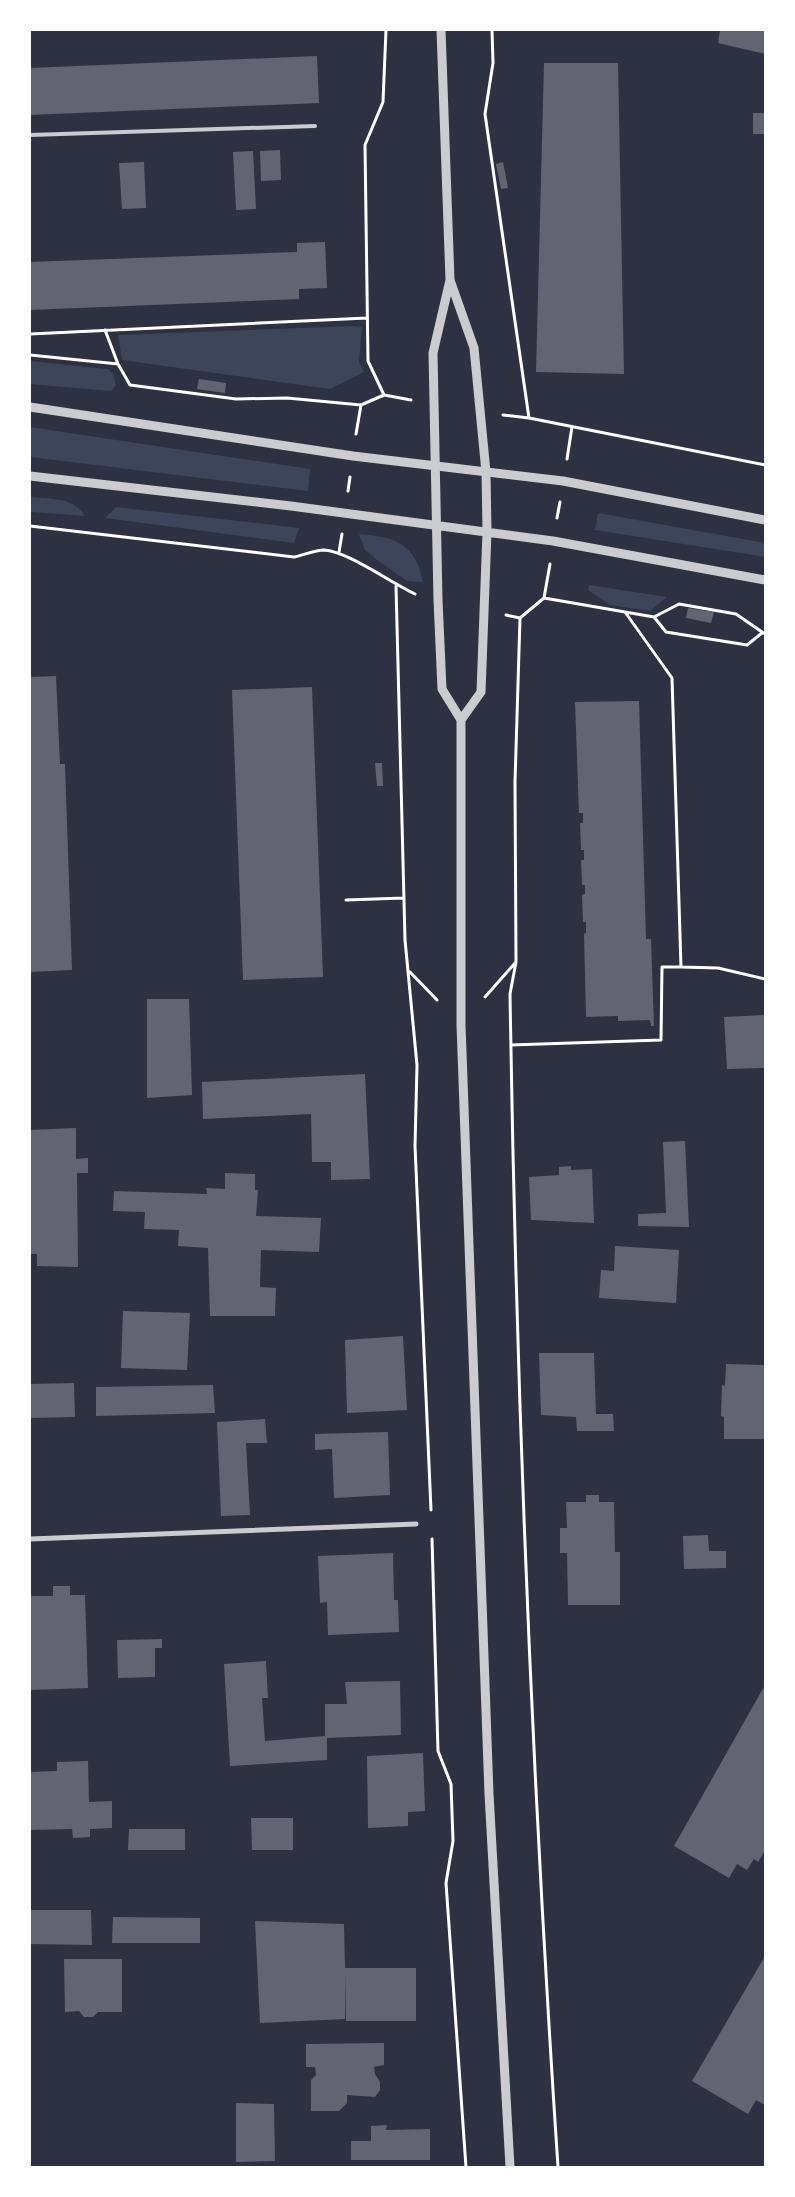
<svg xmlns="http://www.w3.org/2000/svg" width="795" height="2197" font-family="Merriweather,serif">
<style>
.green{fill:#3c4559}
.building{fill:#626471}
.lines{fill:none;stroke-linecap:round;stroke-linejoin:round}
.path{stroke:#fff;stroke-width:3}
.service{stroke:#caccd0;stroke-width:4}
.minor{stroke:#caccd0;stroke-width:5}
.tertiary{stroke:#caccd0;stroke-width:9}
</style>
<rect width="100%" height="100%" fill="#2d3142"/>
<!-- green -->
<path class="green" d="M353,326L362,327L359,362L364,372L330,389L122,360L118,335Z
M30,361L108,369L113,374L116,385L111,391L30,384Z
M30,427L310,469L308,491L30,457Z
M30,497C50,499 74,497 85,516L30,512Z
M116,507L299,528L294,543L105,518Z
M598,513L765,543V557L595,530Z
M359,534C396,537 415,543 423,582L407,581L377,560L365,550Z
M589,585L667,597L650,611L610,605L588,590Z"/>
<!-- building -->
<path class="building" d="M720,30H765V54L718,43Z
M317,56L319,103L30,115V68Z
M544,63H618L624,374L536,372Z
M753,113H765V134H753Z
M280,150L281,180L261,181L260,151Z
M253,151L256,209L236,210L233,152Z
M144,162L146,208L122,209L119,163Z
M503,162L508,188L501,189L496,164Z
M325,242L327,288L299,289V299L30,310V262L297,252V243Z
M199,379L226,383L225,393L197,389Z
M688,608L714,612L711,623L686,618Z
M56,676L60,764H65L72,970L30,972V677Z
M312,687L323,977L243,980L232,690Z
M639,701L646,939H651L654,1026H651L650,1020L618,1021V1016L586,1017L584,934L586,933V922H583L582,895L585,894V885H582L581,860H584V850H581L580,823H583V813H579L575,702Z
M375,763H382L383,786H377Z
M147,999H189L192,1095L147,1098Z
M765,1015V1068L727,1069L724,1017Z
M365,1074L370,1179L331,1180V1162H312L311,1114L203,1119L202,1082Z
M76,1128V1159L88,1158V1173H77L78,1267L37,1266V1254H30V1130Z
M685,1141L689,1227L638,1226V1214L666,1213L663,1142Z
M571,1166V1170L592,1169L594,1223L531,1220L529,1177L559,1175V1167Z
M225,1173L255,1174V1190H258L256,1216L321,1218L319,1252L261,1250L260,1287L276,1288L275,1316H210L208,1248L178,1246L179,1230L144,1229L145,1212L113,1211L114,1191L207,1194L206,1188L225,1189Z
M615,1246L679,1250L676,1303L599,1298L601,1270L614,1271Z
M123,1311L190,1313L187,1370L121,1368Z
M403,1336L407,1410L347,1413L345,1340Z
M539,1353H594L596,1414H613L614,1431H577L576,1417L541,1415Z
M726,1364L765,1365V1439H724V1417L721,1416L722,1385L725,1386Z
M74,1383L75,1417L30,1418V1384Z
M213,1385L215,1413L96,1416V1387Z
M265,1419L267,1443H246L250,1515L221,1516L217,1422Z
M388,1432L390,1495L334,1498L332,1449L315,1450V1434Z
M586,1495H599V1502H614L615,1552H620V1605H568L567,1553H560V1528H567L566,1502H586Z
M708,1535L709,1551H726V1568L684,1569L683,1536Z
M393,1553L394,1600H398L399,1632L328,1635L327,1602L320,1603L318,1556Z
M53,1586H70V1595H85L88,1688L30,1690V1596H53Z
M162,1639V1648H155V1677L118,1678L117,1640Z
M266,1661L268,1698H262L265,1741L325,1736V1704H347L345,1682L400,1681L401,1735L327,1738V1760L230,1766L224,1664Z
M765,1685V1850L758,1862L754,1859L747,1870L737,1864L729,1878L674,1846Z
M423,1753L425,1811L408,1812V1826L368,1828L367,1756Z
M88,1761L89,1802L112,1801V1828L90,1829V1837L73,1838L72,1829L30,1830V1772L57,1771V1762Z
M251,1818H293V1850H252Z
M129,1829H185V1850H128Z
M30,1910H91L92,1945L30,1944Z
M113,1917L200,1918V1943H112Z
M255,1921L344,1924L345,1968H416V2021H346L345,1973V2019L260,2023Z
M765,1956V2105L756,2100L748,2114L692,2081Z
M64,1959H122V2012H98L93,2017H84L79,2011L65,2012Z
M384,2043V2065L374,2067L375,2074L380,2082V2090L375,2097L347,2095V2103L339,2111H311V2080L316,2075L315,2067H306V2044Z
M236,2103L274,2104L275,2161L236,2162Z
M387,2125L386,2130L430,2129V2160H351V2141H371V2126Z"/>
<g class="lines">
<!-- path -->
<path class="path" d="M492,30L493,63L485,114L529,418
M105,330L118,364L130,385L236,399L287,398L361,405L384,395L411,400
M30,334L367,318
M30,355L118,364
M384,395L368,361L365,145L383,102L386,30
M503,415L529,418L765,465
M356,434L361,405
M567,459L572,427
M348,491L350,477
M557,518L560,502
M30,526L294,557C304,555 315,550 324,550C347,551 391,583 415,594
M339,552L342,534
M550,564L544,598L520,618L515,782L516,962L510,994C516,1386 532,1777 558,2167
M396,586L405,940L417,1065L415,1146L431,1510
M544,598L654,617L679,604L736,614L765,634
M625,612L672,678L681,967L718,968L765,979
M506,615L520,618
M654,617L666,632L747,645L762,633
M346,900L404,898
M410,972L437,1000
M485,997L516,962
M511,1045L661,1040L662,967H681
M432,1539L438,1751L451,1784L453,1841L446,1883L466,2167"/>
<!-- service -->
<path class="service" d="M30,135L315,126"/>
<!-- minor -->
<path class="minor" d="M30,1539L416,1524"/>
<!-- tertiary -->
<path class="tertiary" d="M441,30L450,280L433,353L438,600L442,689L461,720V1025L489,1794L510,2167
M450,280L474,348L486,472L487,532L481,692L461,720
M30,407L353,456L563,481L765,520
M30,476L291,506L553,541L765,580"/>
</g>
<!-- border -->
<rect width="795" height="2197" fill="none" stroke="#ffffff" stroke-width="62"/>
</svg>
